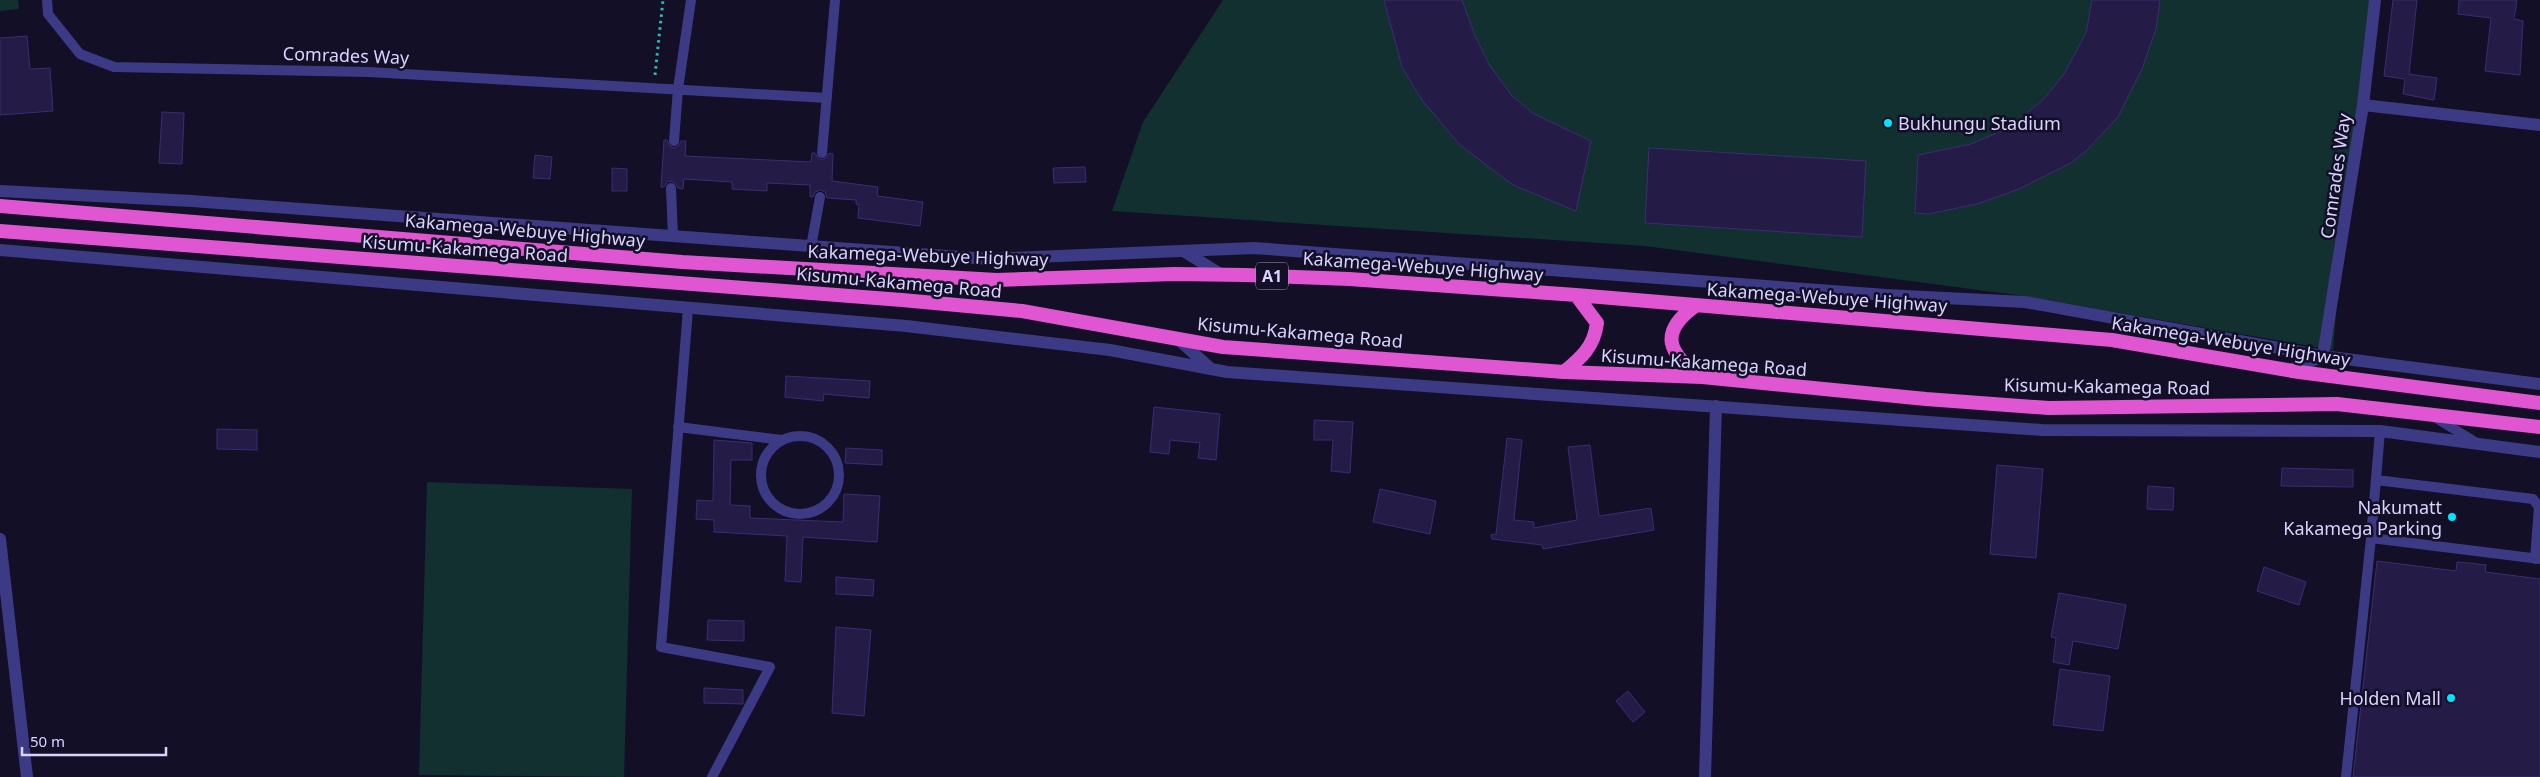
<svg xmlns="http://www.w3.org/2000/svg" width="2540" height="777" font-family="'Noto Sans',sans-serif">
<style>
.green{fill:#12302f}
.building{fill:#241b47;stroke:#3b2d73}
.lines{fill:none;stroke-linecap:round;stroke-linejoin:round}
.path{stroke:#2fb8b0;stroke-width:3;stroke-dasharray:2.5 4;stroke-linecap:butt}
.service{stroke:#3d3a85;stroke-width:10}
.minor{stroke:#3d3a85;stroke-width:12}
.trunk{stroke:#e055d1;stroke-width:14}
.poi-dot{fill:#00e5ff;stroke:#130f26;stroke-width:2}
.labels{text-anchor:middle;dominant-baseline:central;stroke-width:5;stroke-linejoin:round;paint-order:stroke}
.shield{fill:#130f26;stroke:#9e99be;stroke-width:1}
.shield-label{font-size:16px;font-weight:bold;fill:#d9d4ff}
.street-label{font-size:18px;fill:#d9d4ff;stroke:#130f26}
.poi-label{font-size:18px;fill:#d9d4ff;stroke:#130f26;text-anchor:end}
</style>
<rect width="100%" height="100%" fill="#130f26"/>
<!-- green -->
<path class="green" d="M0,0H18L19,9L0,11Z
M1223,0H2375L2343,235L2333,350L2024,296L1645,246L1112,211L1143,122Z
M427,482L632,489L624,777L419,775Z"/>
<!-- building -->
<path class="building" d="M1384,0H1462L1475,36L1490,66L1512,96L1534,114L1591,141L1576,211L1513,185L1460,145L1422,100L1402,67Z
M2092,0H2160L2156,29L2142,69L2118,117L2087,150L2071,163L2019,189L1977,204L1928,214L1915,213L1918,155L1971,144L2008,128L2043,100L2064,74L2086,33Z
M2393,0H2417L2409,74L2437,78L2434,100L2403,94L2405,79L2384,76Z
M2459,0H2517L2514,19L2523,21L2520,75L2485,71L2491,18L2458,14Z
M27,36L30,69L50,68L53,111L0,115V38Z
M162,112L184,113L182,164L159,163Z
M664,140H667L670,146L674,148L679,145L681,141H686L685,156L811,162L812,153H815L818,158L822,160L827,157L829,153L833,154L832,181L878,187L877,196L923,202L920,226L858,218L859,205L856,204V200L827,198L825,192L821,190L815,192L813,197H810V185L767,183V191L732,189V182L684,179L683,189L678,188L676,184L671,181L667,182L664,187H661Z
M1649,148L1866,161L1862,237L1645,223Z
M535,155L552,157L550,179L533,178Z
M1085,167L1086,182L1054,183L1053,168Z
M612,168L627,169V191H612Z
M786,376L870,381L869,398L824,394L823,401L785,397Z
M1154,407L1220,414L1216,460L1198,458L1200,443L1170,440L1169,454L1150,452Z
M1314,420L1353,422L1350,473L1331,471L1333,440H1314Z
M217,429L257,430V450L217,449Z
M1507,438L1522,440L1514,520L1534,522V528L1577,520L1568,447L1590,445L1599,516L1651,508L1654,530L1543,549L1542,545L1492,539L1491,535L1496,534Z
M714,440L752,443V460H731L730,505L750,506V518L843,522L844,494L880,496L877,542L803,537L801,582L785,581L787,536L714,532V520L696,519L697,500L713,501Z
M846,448L882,450V465L845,463Z
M1997,465L2043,469L2036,558L1990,554Z
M2282,468L2353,470V487L2281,486Z
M2148,486L2174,488L2173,510L2147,509Z
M1380,489L1436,501L1430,534L1373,522Z
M2377,561L2456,571L2457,562L2469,563L2486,565L2485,572L2540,579V777H2353Z
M2264,567L2306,582L2299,605L2257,591Z
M836,577L874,580L873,596L836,594Z
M2059,593L2126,605L2118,649L2073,641L2069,665L2053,662L2056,638L2051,637Z
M708,620L744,621V641L707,640Z
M836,627L871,630L864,716L832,713Z
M2060,669L2110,676L2103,731L2053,725Z
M704,688L743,690V704L704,703Z
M1628,691L1645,712L1633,722L1616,701Z"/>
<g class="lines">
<!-- path -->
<path class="path" d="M655,75L663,0"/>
<!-- service -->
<path class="service" d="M47,0L48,14L80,54L114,67L369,72L827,98
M674,141L678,89L691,0
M822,153L835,0
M671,188L673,237
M811,247L820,197
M688,309L661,647L770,667L712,777
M2433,416L2475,442
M678,427L782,440
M2380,431L2371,538L2540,559
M761 475a39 39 0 1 1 78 0a39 39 0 1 1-78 0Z
M2376,480L2533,499L2539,507L2535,559
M2346,777L2371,538"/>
<!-- minor -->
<path class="minor" d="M2363,105L2540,125
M0,191L192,201L988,259L1254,248L1886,295L2025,302L2323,356L2540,384
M0,250L906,326L1110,350L1227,372L2042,430L2380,431L2540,452
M1185,252L1222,275
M1178,339L1211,369
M2290,370L2323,356L2363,105L2375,0
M0,539L27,777
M1705,777L1716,406"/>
<!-- trunk -->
<path class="trunk" d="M0,206L682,262L997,280L1174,274L1245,275L1349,279L1576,295L2112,340L2299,372L2540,403
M0,231L902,300L1022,311L1223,347L1564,372L1702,377L1926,399L2049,408L2337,404L2540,427
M1695,306C1658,333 1668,354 1702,377
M1564,372C1581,358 1594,347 1597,323L1576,295"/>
</g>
<!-- markers -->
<g class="poi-dot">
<circle cx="1888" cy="123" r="5"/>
<circle cx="2452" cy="517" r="5"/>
<circle cx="2451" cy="698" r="5"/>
</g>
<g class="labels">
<!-- shield labels -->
<rect class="shield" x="1256" y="262.5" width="32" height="27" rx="4"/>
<g class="shield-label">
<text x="1272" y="276">A1</text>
</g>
<!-- street labels -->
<g class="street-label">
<text transform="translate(346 55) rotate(2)">Comrades Way</text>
<text transform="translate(2335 176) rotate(-82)">Comrades Way</text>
<text transform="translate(525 230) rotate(5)">Kakamega-Webuye Highway</text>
<text transform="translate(465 248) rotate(4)">Kisumu-Kakamega Road</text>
<text transform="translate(928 255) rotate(2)">Kakamega-Webuye Highway</text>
<text transform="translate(1423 266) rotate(4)">Kakamega-Webuye Highway</text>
<text transform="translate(899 282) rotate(5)">Kisumu-Kakamega Road</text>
<text transform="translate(1827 297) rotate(4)">Kakamega-Webuye Highway</text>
<text transform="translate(1300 332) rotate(5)">Kisumu-Kakamega Road</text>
<text transform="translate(2231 341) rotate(9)">Kakamega-Webuye Highway</text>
<text transform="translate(1704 362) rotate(4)">Kisumu-Kakamega Road</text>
<text transform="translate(2107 386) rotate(1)">Kisumu-Kakamega Road</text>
</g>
<!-- poi labels -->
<g class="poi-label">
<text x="1898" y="123" text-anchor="start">Bukhungu Stadium</text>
<text x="2442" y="507">Nakumatt<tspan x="2442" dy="21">Kakamega Parking</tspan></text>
<text x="2441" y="698">Holden Mall</text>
</g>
</g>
<!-- scale -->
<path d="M22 747v8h144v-8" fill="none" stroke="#d9d4ff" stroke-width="2.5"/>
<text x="30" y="747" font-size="15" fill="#d9d4ff" stroke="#130f26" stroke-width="4" paint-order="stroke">50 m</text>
</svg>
